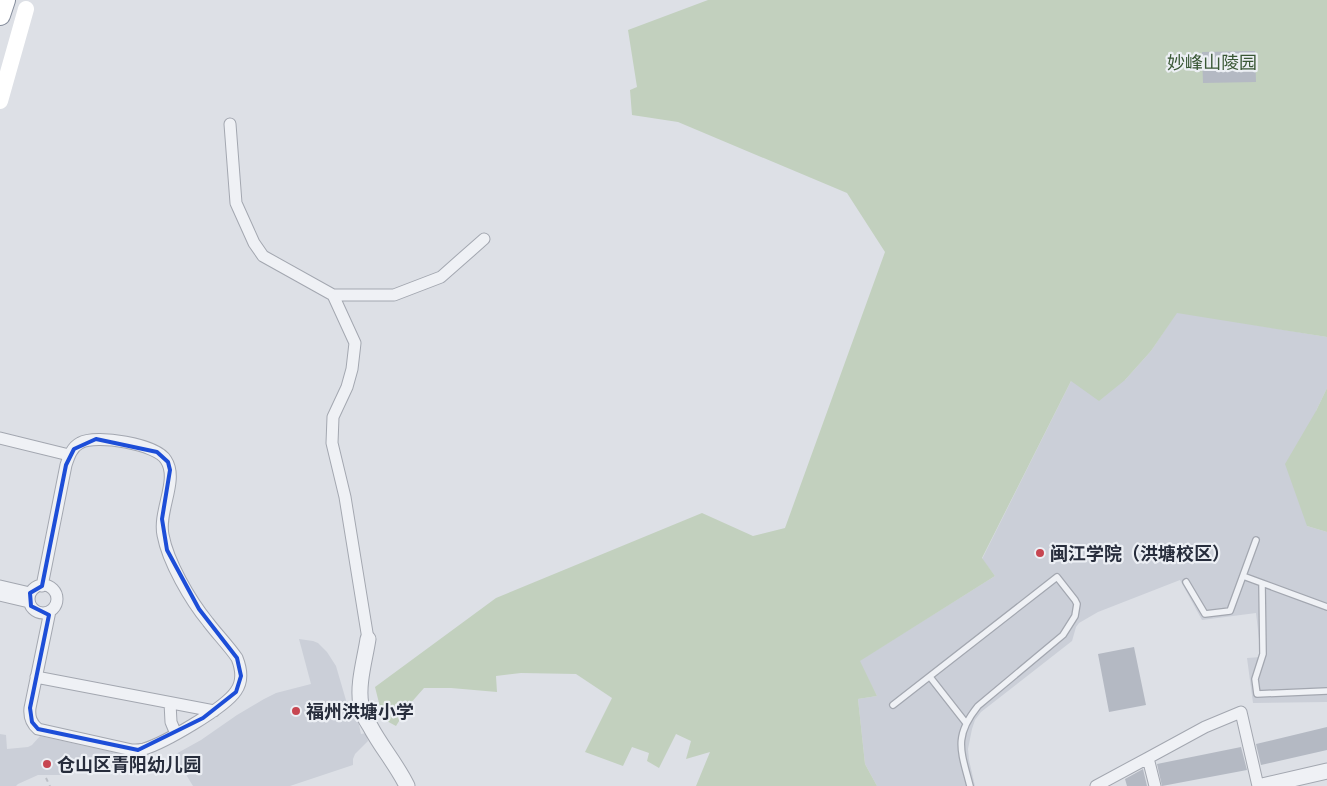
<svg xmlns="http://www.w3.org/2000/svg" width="1327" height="786" font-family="Barlow,'Noto Sans SC',sans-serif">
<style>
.built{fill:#cbcfd8}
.green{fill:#c2d0be}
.building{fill:#b4b9c3}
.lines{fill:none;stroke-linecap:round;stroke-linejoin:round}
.service-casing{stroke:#a3a7b0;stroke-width:8}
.minor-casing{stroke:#a3a7b0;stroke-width:13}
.tertiary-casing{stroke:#a3a7b0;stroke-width:17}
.trunk-casing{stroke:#858d9c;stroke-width:22}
.path{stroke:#bbbec5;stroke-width:2;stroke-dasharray:4 4;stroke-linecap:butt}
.service{stroke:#eff1f5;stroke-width:5.5}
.minor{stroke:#eff1f5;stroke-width:11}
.tertiary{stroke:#eff1f5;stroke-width:15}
.secondary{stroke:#fff;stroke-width:16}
.trunk{stroke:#fff;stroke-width:20}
.marked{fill:none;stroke:#1d4ed8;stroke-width:4;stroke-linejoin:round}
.poi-dot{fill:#c74651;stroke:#eceff4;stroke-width:2}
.labels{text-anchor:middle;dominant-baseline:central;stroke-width:4.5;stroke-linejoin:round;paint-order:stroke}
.park-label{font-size:18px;fill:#395735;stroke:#eceff4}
.poi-label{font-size:18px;font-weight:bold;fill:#272d3c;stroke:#eceff4;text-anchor:start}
</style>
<rect width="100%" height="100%" fill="#dde0e6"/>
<!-- built -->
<path class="built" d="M1177,312L1327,337V388L1316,411L1307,526L1327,532V702L1253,703L1247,658L1261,657L1256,613L1202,620L1180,580L1098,612L1079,623L1076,627L1072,641L981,712L975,720L972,729L968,749L969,760L975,786H877L865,764L858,699L877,696L859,661L995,576L982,559L1071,381L1125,380L1151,351Z
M299,639L313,641L318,643L327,652L336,666L350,714L358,720L361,734L366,733L368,741L355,754L353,759V765L290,786H193L174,755L201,740L237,715L264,699L276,693L311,684Z
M0,734L6,735L7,749L28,747L32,745L40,736L122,754L64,775H38L18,784L16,786H0Z"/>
<!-- green -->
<path class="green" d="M708,0H1327V337L1177,313L1151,351L1125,380L1099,401L1071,381L982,558L995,576L860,661L877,696L858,699L865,764L877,786H696L710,752L686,759L691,741L676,734L659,768L647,761L649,753L632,747L623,766L585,752L612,698L576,674L521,673L496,676L497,692L451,688H424L409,705L396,726L383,719L375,687L496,598L702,513L753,536L785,528L885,252L847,193L678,122L632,115L630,90L637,87L628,30Z
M1327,388V532L1307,526L1285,464L1316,411Z"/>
<!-- building -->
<path class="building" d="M1255,51L1256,82L1203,83L1202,52Z
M1134,647L1146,705L1109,712L1098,654Z
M1327,727V750L1261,765L1256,744Z
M1241,747L1247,770L1162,786L1157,764Z
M1143,769L1147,786H1127L1125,779Z"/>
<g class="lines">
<defs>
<path id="service" d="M1243,576L1262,583
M1186,582L1205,614L1230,611L1256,540
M1327,607L1262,583L1263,654L1255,679L1257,694L1327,691
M930,677L966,723
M893,705L1057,577L1075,600L1077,604L1075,616L1063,635L978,706C953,737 961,751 970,786"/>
<path id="minor" d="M230,124L236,203L254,243L263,256L333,295H394L441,277L484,239
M333,295L355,343L352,369L347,387L333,417L332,443L345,497L368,639
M0,438L69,455
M29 599a14 14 0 1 1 28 0a14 14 0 1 1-28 0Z
M0,586L30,593
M42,586L66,465C69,456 72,447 80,443C96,434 157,444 166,460C179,480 158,511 163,535C168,562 190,600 208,622C217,634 228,645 237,658C241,668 243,681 236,691C225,708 164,743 144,749C140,750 137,750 132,750L38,729C31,723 29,717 30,708L50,611
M0,595L29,602
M36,677L214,711
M170,703L171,722L176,734
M1096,786L1148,758
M1155,786L1148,758L1205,727L1241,712L1258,786"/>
<path id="tertiary" d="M368,639C365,659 357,685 361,705C362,713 366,720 370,726C381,747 397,765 407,786
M1262,786L1327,771"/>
<path id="trunk" d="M0,15L5,0"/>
</defs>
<!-- service casing -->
<use href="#service" class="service-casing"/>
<!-- minor casing -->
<use href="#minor" class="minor-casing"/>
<!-- tertiary casing -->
<use href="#tertiary" class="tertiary-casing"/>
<!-- trunk casing -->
<use href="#trunk" class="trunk-casing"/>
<!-- path -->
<path class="path" d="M46,778L50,786"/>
<!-- service -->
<use href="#service" class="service"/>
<!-- minor -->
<use href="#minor" class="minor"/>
<!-- tertiary -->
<use href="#tertiary" class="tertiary"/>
<!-- secondary -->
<path class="secondary" d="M0,101L26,9"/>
<!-- trunk -->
<use href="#trunk" class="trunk"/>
</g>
<!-- marked area -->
<path class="marked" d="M96,439L157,452L168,462L170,470L162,519L167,550L199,609L237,658L241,676L236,692L203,718L138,750L38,729L32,722L30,708L49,615L31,606L30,593L42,586L66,465L74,449Z"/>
<!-- markers -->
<g class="poi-dot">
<circle cx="1040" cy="553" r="5"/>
<circle cx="296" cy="711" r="5"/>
<circle cx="47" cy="764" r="5"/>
</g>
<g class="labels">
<!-- park labels -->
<g class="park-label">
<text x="1212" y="62">妙峰山陵园</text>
</g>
<!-- poi labels -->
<g class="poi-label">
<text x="1050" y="553">闽江学院（洪塘校区）</text>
<text x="306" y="711">福州洪塘小学</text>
<text x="57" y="764">仓山区青阳幼儿园</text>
</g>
</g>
</svg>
